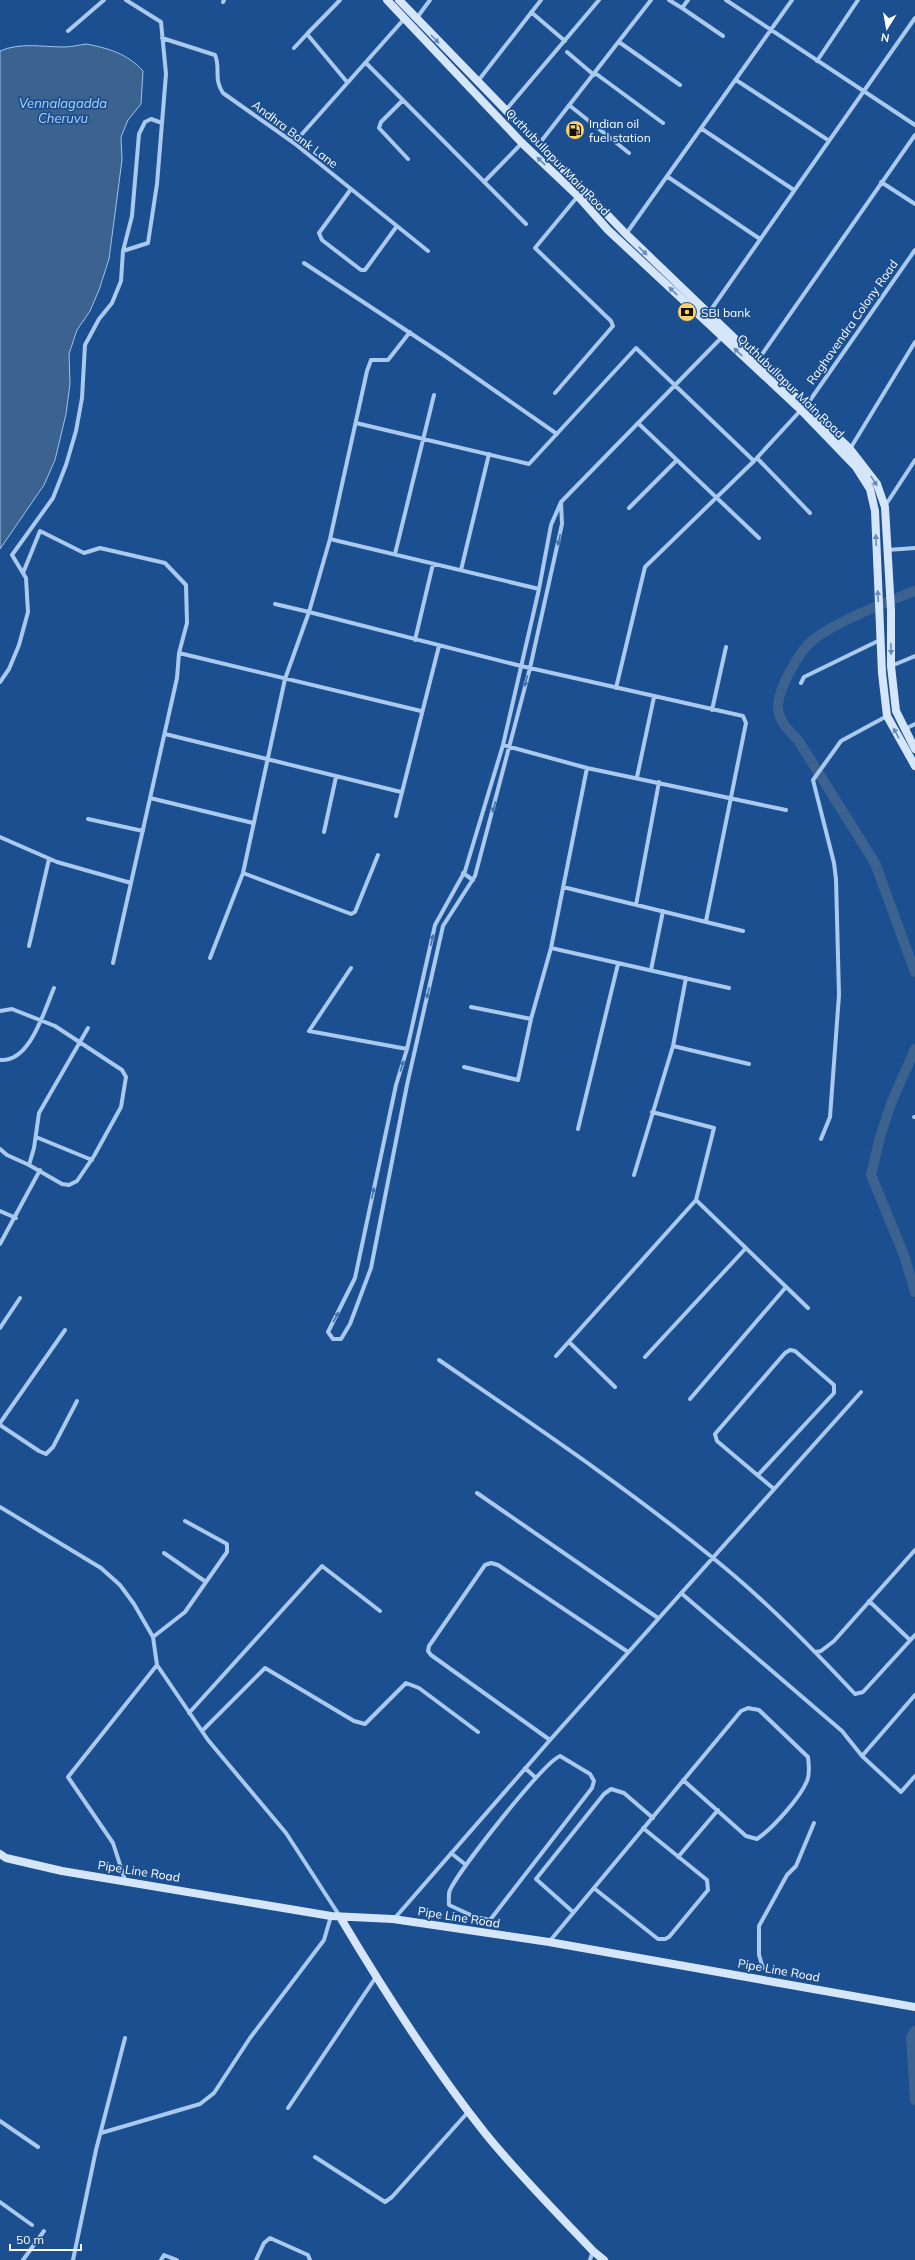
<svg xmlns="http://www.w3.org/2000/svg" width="915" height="2260" font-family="Mulish,sans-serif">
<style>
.water{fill:#3c6290;stroke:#9cc4f0}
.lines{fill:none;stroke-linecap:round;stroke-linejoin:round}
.canal{stroke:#3c6290;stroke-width:10}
.street{stroke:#a9c9ee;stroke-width:4}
.secondary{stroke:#d6e6fa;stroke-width:8}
.oneway{fill:#668bba}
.oneway2{fill:#4674ac}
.labels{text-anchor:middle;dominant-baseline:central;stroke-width:3.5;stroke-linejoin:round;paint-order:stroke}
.poi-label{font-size:12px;fill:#fff;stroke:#1b4f8f;text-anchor:start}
.street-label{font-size:12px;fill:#fff;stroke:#1b4f8f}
.water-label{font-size:13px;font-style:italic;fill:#b5d3f5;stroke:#1b4f8f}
</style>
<rect width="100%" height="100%" fill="#1b4f8f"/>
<!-- water -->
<path class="water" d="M86,44C108,48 128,54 143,71L141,104L128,120L121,137L122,160L109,259L99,290L90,311L77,330L69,354L70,384L66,414L55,460L44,485L0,549V51C21,42 42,47 64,47C71,47 79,45 86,44Z"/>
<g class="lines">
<!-- canal -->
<path class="canal" d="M915,591C886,602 837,621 813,640C799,651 778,689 778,707C778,721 790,732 798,740L875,863L915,972
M915,1049L892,1101L880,1137L871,1175L904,1255L915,1292
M915,2031L911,2037L915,2100"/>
<!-- street -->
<path class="street" d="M669,0L682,8L688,0
M726,0L915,125
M223,2L224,0
M682,8L723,36
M531,12L565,41
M416,19L430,0
M68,31L104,0
M307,34L340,0
M162,38L215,55C221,68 213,78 223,93L294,143L428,251
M619,42L680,85
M294,48L307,34L347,82
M567,52L594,75
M817,61L858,0
M366,63L526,224
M595,73L663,123
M736,80L828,140
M478,81L541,0
M403,100L381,122L379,128L408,159
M569,105L629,153
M505,111L599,0
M702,129L794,190
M294,143L405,18
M539,144L651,0
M668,177L760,239
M484,182L522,143
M881,182L915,204
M351,189L319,233L322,240L361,270H365L397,226
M626,234L792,0
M123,251L148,243L157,184L166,74L161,22L126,0
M304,263L445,356L557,434
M708,314L915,18
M410,332L388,360H371L367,371L330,539L309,612L521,666L743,716L746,723L706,921
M758,360L915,135
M555,393L613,326L611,321L535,248L578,196
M806,406L915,250
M356,423L529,464L636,348L754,461
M639,424L759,538
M850,449L915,342
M757,458L810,513
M561,502L562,524L530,668L475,876L443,926L407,1085L371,1268L350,1324L341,1339H333L328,1332L355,1278L396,1085L407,1049L435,925L465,871L503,745L539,589L551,525L561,502L723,336
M885,506L915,460
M629,508L677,460
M330,539L539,589
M887,550L915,548
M395,554L434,395
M461,570L489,454
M23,573L40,531L84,553L100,548L165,563L186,585L187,623L179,653
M415,640L433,564
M891,666L915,656
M0,682L9,669L19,645L28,612L26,578L12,555L53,498L66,465L76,431L82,398L85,345L99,319L112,303L121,281L123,251L132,216L139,134L145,122L151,119L162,123
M801,683L804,677L880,640
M616,688L645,567L754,461L801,410
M712,710L726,647
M905,729L915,724
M165,734L401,792
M503,745L587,768L786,810
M637,777L654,697
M150,798L253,823
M396,816L439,646
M88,819L143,831
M324,832L336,777
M0,837L57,862L131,883
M243,873L351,914L355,912L378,855
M463,873L473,880
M563,887L743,931
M636,905L659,782
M29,946L49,859
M551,948L729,988
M210,958L243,873L285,679L309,612L275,604
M113,963L177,678L179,653L421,711
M351,968L309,1031L407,1049
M651,970L663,911
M471,1007L531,1019
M0,1011L12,1009L55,1026L122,1070L126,1077L121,1107L94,1156L77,1181L69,1185L62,1184L29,1165L7,1155L0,1149
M673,1046L749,1064
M0,1060C30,1063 44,1011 54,988
M464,1067L518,1080L531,1019L551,948L587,768
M914,1117H915
M578,1129L618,964
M36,1137L92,1160
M821,1139L830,1117L839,995L836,879L834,863L813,780L841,741L887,716
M29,1165L34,1148L39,1113L88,1028
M634,1175L673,1046L686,978
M696,1200L808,1308
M0,1211L16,1218
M0,1244L40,1170
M0,1328L20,1298
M569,1342L615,1387
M556,1356L696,1200L714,1128L652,1112
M645,1357L746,1248
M439,1360C532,1424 626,1487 713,1558C764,1599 810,1646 855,1694L863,1692L915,1635
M690,1399L786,1287
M0,1423L65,1330
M0,1425L39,1451L46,1454L53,1447L77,1401
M758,1475L834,1393V1385L795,1351L790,1350L785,1353L715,1434L717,1441L774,1489
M477,1493L658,1618
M0,1507L101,1568L120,1585L134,1604L153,1637L157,1665L208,1740L286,1833L339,1915
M164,1553L206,1582
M681,1593L842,1731L862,1756L901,1792L915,1776
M869,1601L910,1640
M153,1637L185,1612L227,1552V1544L185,1521
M816,1652L821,1651L834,1641L915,1550
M189,1713L322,1566L380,1611
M202,1731L265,1668L354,1721L365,1724L406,1683L419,1688L478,1732
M550,1740L431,1655L428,1651L429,1646L485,1565L491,1563L498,1565L628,1652
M560,1756L590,1774L594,1781L592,1788L490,1920L475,1917L449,1905C449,1900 448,1894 450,1890C460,1869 542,1764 560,1756Z
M862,1756L915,1695
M525,1768L536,1778
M451,1853L466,1865
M678,1857L718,1810
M125,1880L113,1843L68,1777L157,1665
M595,1889L658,1939H665L669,1937L708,1890L707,1880L643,1828
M573,1912L536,1879L604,1794L611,1789L624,1793L653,1818
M394,1919L550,1740L861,1392
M549,1942L741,1711L748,1708L759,1710L808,1757C809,1765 810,1774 807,1781C800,1798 772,1829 757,1839L746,1836L683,1780
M763,1968L759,1955V1926L787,1875L796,1866L814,1823
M288,2108L376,1977
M0,2121L38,2147
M101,2133L200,2104L214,2093L250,2038L324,1940L331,1916
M315,2157L385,2202L392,2197L469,2111
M0,2202L32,2225
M23,2260L44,2231
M73,2260L96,2150L125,2038
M161,2260L164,2255L177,2260
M256,2260L264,2243L270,2238L308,2255L310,2260
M590,2260L593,2251"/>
<!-- secondary -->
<path class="secondary" d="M387,0L522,143L578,196L608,230L801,410L856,467L870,489L875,511L882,673L887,716L915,766
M399,0L626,234L850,449L877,484L885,507L891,610V666L896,711L915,749
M0,1854L6,1858L62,1871L331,1916L393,1919L549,1942L915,2007
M340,1917C384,1991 431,2065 485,2133C518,2174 556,2212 593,2251L604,2260"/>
</g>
<!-- one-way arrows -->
<defs><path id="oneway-solid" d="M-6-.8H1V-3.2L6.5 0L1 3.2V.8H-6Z"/></defs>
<g class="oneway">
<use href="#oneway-solid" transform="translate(435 39) rotate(46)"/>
<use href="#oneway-solid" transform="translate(541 161) rotate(-136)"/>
<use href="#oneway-solid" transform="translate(643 251) rotate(44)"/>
<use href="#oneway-solid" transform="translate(673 291) rotate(-137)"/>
<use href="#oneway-solid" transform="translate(738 352) rotate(-137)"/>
<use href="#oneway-solid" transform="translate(874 481) rotate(58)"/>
<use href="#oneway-solid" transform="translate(876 540) rotate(-92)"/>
<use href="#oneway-solid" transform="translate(878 596) rotate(-93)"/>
<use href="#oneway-solid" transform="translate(891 649) rotate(89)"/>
<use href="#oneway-solid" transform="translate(896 733) rotate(-119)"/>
</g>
<g class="oneway2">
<use href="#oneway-solid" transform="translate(559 540) rotate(103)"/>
<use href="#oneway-solid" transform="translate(526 681) rotate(104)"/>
<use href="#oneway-solid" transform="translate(494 807) rotate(105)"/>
<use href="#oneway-solid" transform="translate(432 940) rotate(-77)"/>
<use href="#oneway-solid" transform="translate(428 993) rotate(103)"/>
<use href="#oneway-solid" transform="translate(402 1066) rotate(-73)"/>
<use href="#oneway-solid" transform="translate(373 1193) rotate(-78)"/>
<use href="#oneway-solid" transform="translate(336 1317) rotate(-61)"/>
</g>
<!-- icons -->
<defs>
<symbol id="fuel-disc" viewBox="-11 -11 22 22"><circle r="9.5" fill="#ffd166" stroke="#1b4f8f"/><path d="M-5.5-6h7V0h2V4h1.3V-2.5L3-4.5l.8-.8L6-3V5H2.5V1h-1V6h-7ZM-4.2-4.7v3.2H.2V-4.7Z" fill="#111"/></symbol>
<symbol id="bank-disc" viewBox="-11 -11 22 22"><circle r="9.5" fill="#ffd166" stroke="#1b4f8f"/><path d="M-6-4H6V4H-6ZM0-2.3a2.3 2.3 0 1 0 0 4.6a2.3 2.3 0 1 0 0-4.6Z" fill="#111"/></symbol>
</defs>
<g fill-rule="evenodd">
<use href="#fuel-disc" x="564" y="119" width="22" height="22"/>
<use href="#bank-disc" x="676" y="301" width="22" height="22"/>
</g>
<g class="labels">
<!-- poi labels -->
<g class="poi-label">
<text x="589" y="123">Indian oil<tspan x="589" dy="14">fuel station</tspan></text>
<text x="701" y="312">SBI bank</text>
</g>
<!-- street labels -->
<g class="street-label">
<text transform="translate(295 134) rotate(37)">Andhra Bank Lane</text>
<text transform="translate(558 162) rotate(46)">Quthubullapur Main Road</text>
<text transform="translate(852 322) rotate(-55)">Raghavendra Colony Road</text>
<text transform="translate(791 386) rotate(44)">Quthubullapur Main Road</text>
<text transform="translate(139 1871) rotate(9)">Pipe Line Road</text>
<text transform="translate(459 1917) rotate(9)">Pipe Line Road</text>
<text transform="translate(779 1970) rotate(10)">Pipe Line Road</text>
</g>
<!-- water labels -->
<g class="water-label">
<text x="63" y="103">Vennalagadda<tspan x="63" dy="15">Cheruvu</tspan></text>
</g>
</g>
<!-- north arrow -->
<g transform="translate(887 28) rotate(191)" stroke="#1b4f8f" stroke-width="3" paint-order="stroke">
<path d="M0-3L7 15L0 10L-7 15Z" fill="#ffffff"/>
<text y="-6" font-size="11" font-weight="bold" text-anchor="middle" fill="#ffffff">N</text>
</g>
<!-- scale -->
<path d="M10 2244v6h71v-6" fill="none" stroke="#ffffff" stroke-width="2"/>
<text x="16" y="2244" font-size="12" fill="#ffffff" stroke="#1b4f8f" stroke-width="3" paint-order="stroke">50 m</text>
</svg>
